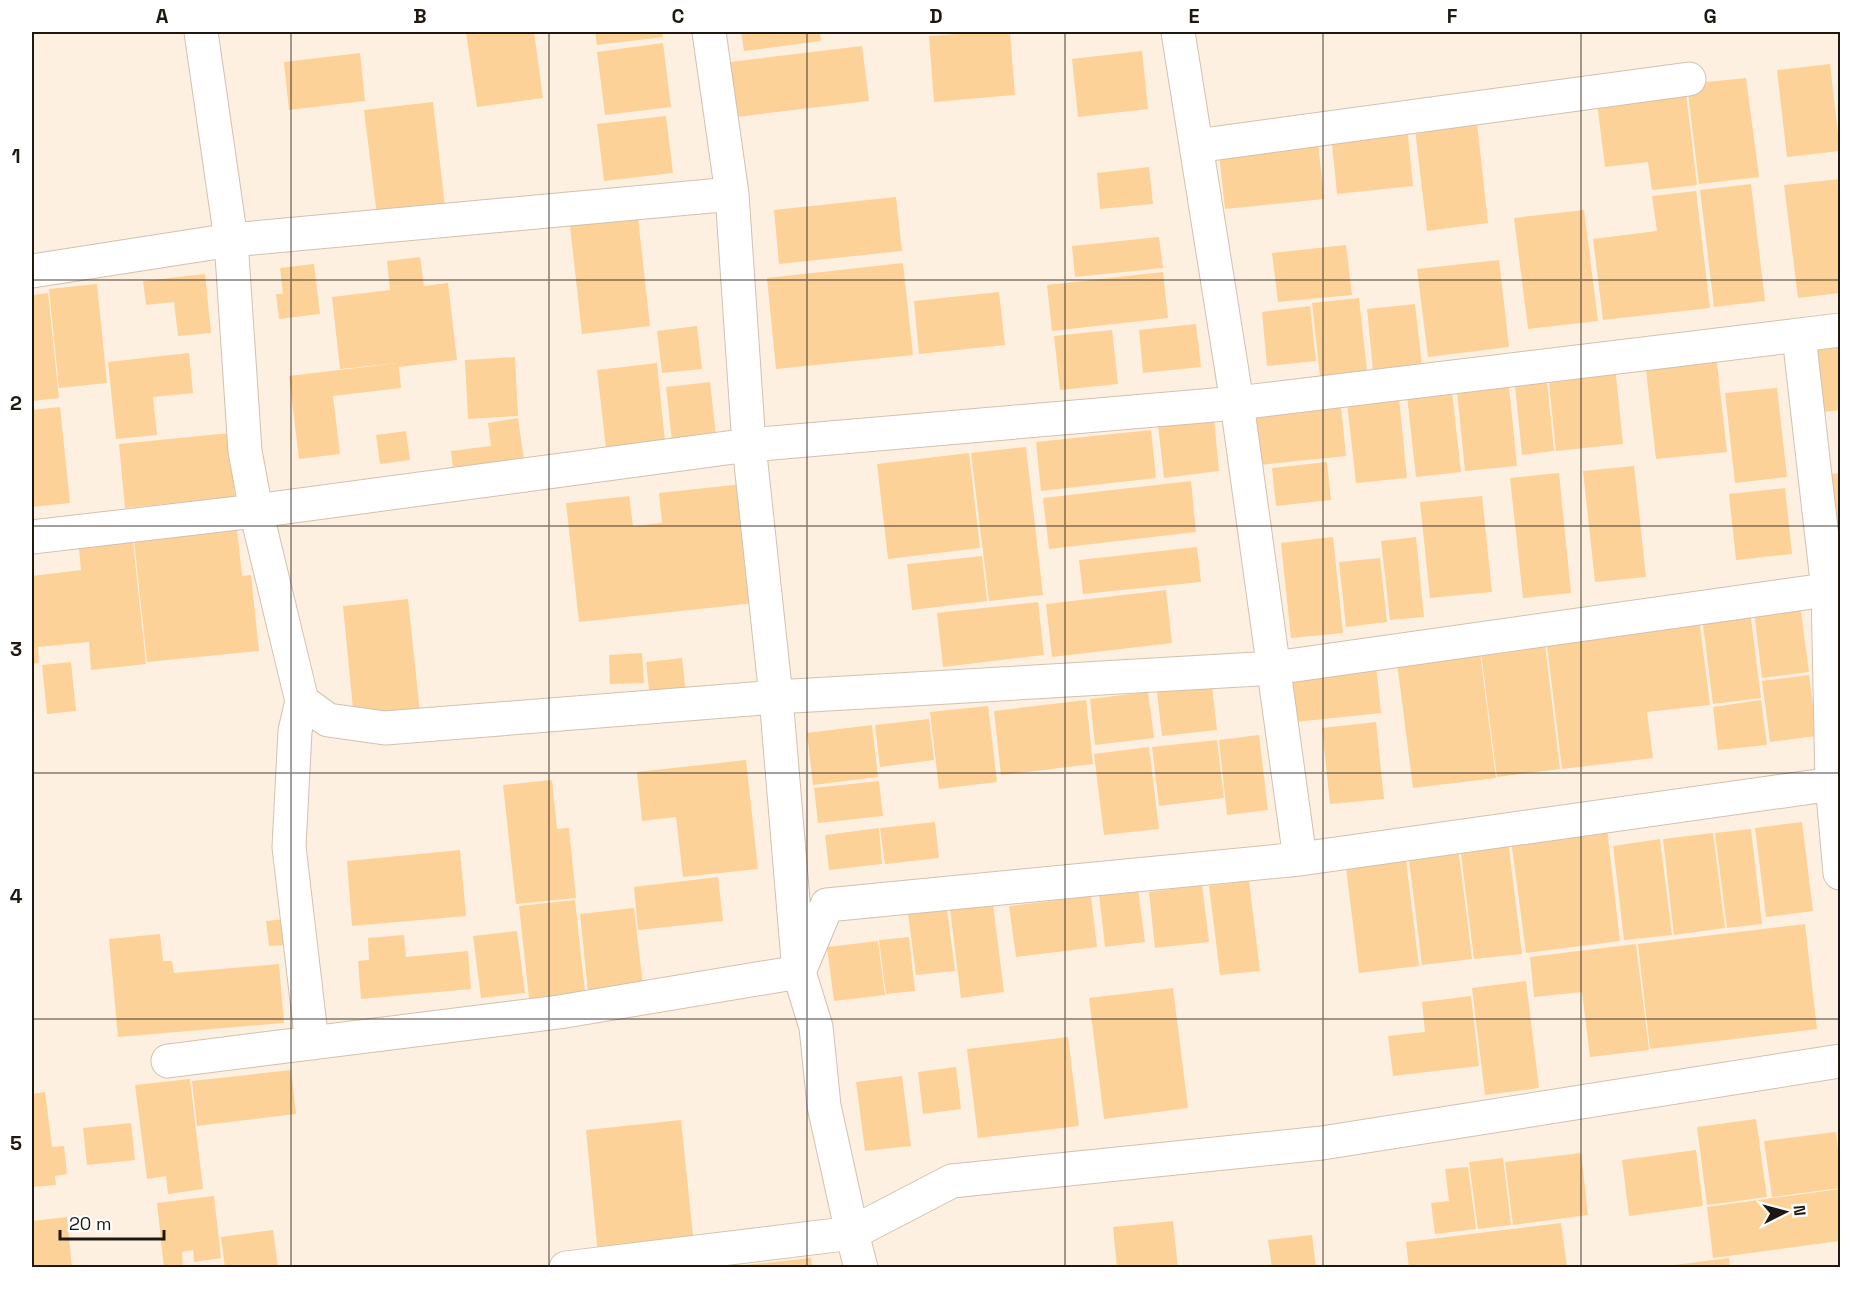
<svg xmlns="http://www.w3.org/2000/svg" width="1872" height="1299" font-family="'Space Grotesk',sans-serif">
<style>
.building{fill:#fcd298}
.lines{fill:none;stroke-linecap:round;stroke-linejoin:round}
.minor-casing{stroke:#d2c1af;stroke-width:35}
.minor{stroke:#fff;stroke-width:33}
.grid{fill:none;stroke:#1e1811;stroke-width:1.5;stroke-opacity:0.55}
.neatline{fill:none;stroke:#1e1811;stroke-width:2}
.grid-label{font-size:20px;text-anchor:middle;font-weight:bold;fill:#1e1811}
</style>
<rect width="100%" height="100%" fill="#fef0e0"/>
<!-- building -->
<path class="building" d="M466,32H534L543,98L477,107Z
M595,32H662L663,37L597,45Z
M741,32H820L821,41L744,51Z
M984,32H1010L1015,95L934,102L929,36Z
M663,43L671,107L605,115L597,52Z
M862,46L869,101L736,117L730,62Z
M1142,51L1148,109L1078,117L1072,59Z
M360,53L365,101L289,110L284,62Z
M1830,64L1840,151L1787,157L1777,70Z
M1746,78L1759,177L1699,184L1687,84Z
M1685,85L1697,185L1652,190L1648,162L1605,167L1596,95Z
M433,102L446,216L378,224L364,110Z
M1476,114L1488,223L1427,231L1414,121Z
M666,116L673,173L604,181L597,124Z
M1407,126L1413,186L1337,194L1331,134Z
M1318,143L1324,199L1225,209L1219,154Z
M1149,167L1153,204L1100,209L1097,173Z
M1840,179V293L1798,298L1784,185Z
M1751,184L1765,301L1714,307L1700,190Z
M1696,191L1710,308L1603,320L1593,239L1657,231L1652,196Z
M896,197L902,251L779,264L774,210Z
M1584,210L1598,321L1528,329L1514,218Z
M638,218L650,326L582,334L570,226Z
M1159,237L1163,268L1075,277L1072,246Z
M1346,245L1352,295L1278,302L1272,253Z
M420,257L424,286L448,283L457,360L399,367L401,388L333,396L340,454L299,459L289,376L399,363L340,369L332,297L390,290L387,261Z
M1499,260L1509,347L1428,357L1417,269Z
M903,263L913,355L776,369L767,278Z
M314,264L320,314L279,319L276,294H283L280,268Z
M1163,272L1168,318L1052,331L1047,285Z
M205,274L211,333L178,336L174,302L146,305L143,281Z
M97,284L107,383L59,388L49,289Z
M999,292L1005,345L919,354L914,301Z
M48,293L59,398L32,401V295Z
M1359,298L1367,371L1320,376L1312,303Z
M1415,304L1422,366L1373,371L1367,309Z
M1310,306L1316,361L1267,366L1262,312Z
M1196,324L1201,367L1143,373L1139,330Z
M697,326L702,369L662,373L657,331Z
M1112,330L1118,384L1060,390L1054,336Z
M1840,338V410L1816,413L1808,342Z
M189,353L193,393L153,397L157,435L116,439L108,362Z
M1716,354L1727,452L1656,459L1645,361Z
M515,357L518,416L468,419L465,360Z
M657,363L665,442L606,448L597,370Z
M1615,366L1623,444L1556,451L1548,374Z
M1508,377L1517,466L1465,471L1456,382Z
M710,382L716,436L672,441L666,387Z
M1547,382L1554,451L1522,455L1515,386Z
M1451,383L1461,472L1416,477L1406,387Z
M1398,388L1407,478L1356,483L1346,394Z
M1777,388L1787,477L1735,483L1725,393Z
M1341,406L1346,456L1259,465L1254,415Z
M60,407L70,503L32,507V410Z
M518,418L524,460L453,470L451,451L491,446L488,423Z
M1214,418L1219,471L1164,478L1158,425Z
M1151,430L1156,478L1041,491L1036,442Z
M406,431L410,460L380,464L376,435Z
M229,433L235,497L125,508L119,444Z
M1026,447L1043,595L989,601L971,453Z
M969,453L980,548L888,559L877,464Z
M1327,462L1331,500L1276,506L1272,468Z
M1634,466L1646,577L1595,582L1583,471Z
M1559,473L1571,593L1523,598L1510,478Z
M1840,473V552H1833L1824,475Z
M1191,481L1196,532L1049,549L1043,498Z
M743,484L755,603L579,622L566,503L629,496L633,526L662,523L659,493Z
M1785,488L1792,554L1736,560L1729,494Z
M1482,496L1492,592L1430,598L1420,502Z
M237,529L242,576L251,575L259,651L147,662L134,540Z
M1333,537L1343,633L1291,638L1281,543Z
M1416,537L1424,617L1390,620L1381,541Z
M133,542L146,664L91,670L89,642L38,647L39,663L32,664V576L81,570L79,548Z
M1197,547L1201,582L1083,594L1079,560Z
M982,556L987,601L912,610L907,564Z
M1380,558L1387,622L1346,627L1339,562Z
M1166,590L1172,643L1052,657L1046,604Z
M408,599L420,713L354,719L343,606Z
M1038,602L1044,655L943,667L937,613Z
M1800,605L1809,672L1762,678L1754,611Z
M1750,611L1761,698L1713,704L1702,617Z
M1699,618L1710,705L1647,712L1653,758L1562,769L1546,637Z
M1544,637L1560,769L1497,777L1480,645Z
M1479,645L1496,778L1413,788L1396,655Z
M642,653L644,683L610,684L609,655Z
M682,658L686,695L650,699L646,662Z
M71,662L76,711L47,714L42,665Z
M1376,665L1381,713L1295,722L1290,674Z
M1809,675L1817,736L1770,742L1762,681Z
M1212,686L1217,730L1162,736L1157,692Z
M1148,692L1154,738L1095,745L1090,699Z
M1086,700L1093,764L1001,775L994,711Z
M1761,700L1767,745L1718,750L1713,707Z
M988,706L997,782L939,789L930,712Z
M929,719L934,760L880,767L875,725Z
M1376,722L1384,799L1330,804L1322,728Z
M872,725L878,777L813,785L807,733Z
M1259,735L1268,810L1227,815L1219,740Z
M1217,740L1224,798L1159,806L1152,747Z
M1149,747L1159,829L1104,835L1094,754Z
M746,760L758,869L683,877L676,817L642,821L637,772Z
M552,780L557,829L569,828L576,898L516,904L503,785Z
M879,781L883,816L818,823L814,788Z
M935,822L939,858L885,864L880,828Z
M1802,822L1813,911L1766,917L1755,828Z
M879,828L882,864L829,870L825,835Z
M1607,828L1620,941L1526,953L1511,840Z
M1751,829L1762,924L1727,928L1715,833Z
M1713,833L1725,928L1674,935L1663,839Z
M1660,839L1672,935L1624,940L1613,846Z
M1508,840L1522,954L1474,959L1460,846Z
M1458,846L1472,959L1422,965L1408,852Z
M460,850L466,916L352,926L347,861Z
M1405,852L1419,966L1359,973L1345,860Z
M718,877L723,921L638,930L634,887Z
M1249,881L1260,971L1220,975L1209,886Z
M1202,885L1209,942L1155,948L1149,892Z
M1138,889L1145,942L1105,947L1099,894Z
M1091,896L1097,947L1016,957L1009,906Z
M575,900L586,1001L530,1007L519,906Z
M993,904L1004,992L961,998L950,909Z
M634,908L643,986L588,992L580,914Z
M947,909L955,971L916,975L908,914Z
M286,919L288,945L269,946L266,921Z
M1805,924L1817,1029L1650,1049L1638,944Z
M517,931L525,993L481,998L473,936Z
M160,934L163,961H172L174,973L279,964L284,1023L118,1037L109,939Z
M404,935L406,957L468,951L471,989L361,999L358,961L369,960L368,938Z
M909,937L915,991L886,994L879,940Z
M878,941L885,995L834,1001L827,947Z
M1636,944L1649,1050L1590,1057L1582,992L1534,997L1530,957Z
M1526,981L1539,1088L1485,1095L1472,988Z
M1173,988L1188,1108L1104,1119L1089,998Z
M1471,996L1479,1066L1393,1076L1388,1036L1425,1032L1422,1002Z
M1068,1037L1079,1126L978,1138L967,1049Z
M956,1067L961,1109L923,1114L918,1072Z
M291,1070L296,1114L197,1126L192,1081Z
M902,1076L911,1146L865,1151L856,1082Z
M190,1079L203,1189L168,1194L166,1176L147,1179L135,1085Z
M45,1092L52,1147L64,1146L67,1174L55,1176L56,1185L32,1187V1094Z
M1756,1119L1767,1197L1707,1205L1697,1127Z
M681,1120L694,1245L598,1255L586,1130Z
M131,1123L135,1160L87,1165L83,1128Z
M1836,1132L1840,1165V1188L1772,1197L1764,1141Z
M1696,1150L1703,1206L1629,1216L1622,1160Z
M1581,1153L1588,1215L1513,1225L1505,1162Z
M1503,1158L1511,1225L1478,1229L1469,1162Z
M1468,1167L1476,1229L1435,1234L1431,1203L1449,1201L1445,1169Z
M1840,1189V1241L1713,1258L1707,1207Z
M214,1196L221,1258L194,1262L193,1250L182,1252L183,1268H164L157,1203Z
M67,1217L72,1268H32V1221Z
M1173,1221L1178,1268H1117L1113,1227Z
M1561,1223L1567,1267L1409,1268L1406,1242Z
M273,1230L278,1268H225L221,1237Z
M1312,1235L1316,1268H1272L1268,1240Z
M811,1258L812,1268H737V1266Z
M1729,1258L1730,1268H1667V1266Z"/>
<g class="lines">
<defs>
<path id="minor" d="M201,32L231,240L245,451L256,511L302,701L328,720L385,728L776,697L1274,668L1840,588
M709,32L732,194L749,445L776,697L799,972L816,1027L824,1106L852,1233L861,1268
M1178,32L1237,403L1300,859
M1196,146L1689,79
M32,271L231,240L732,194
M1799,336L1828,590L1832,783L1840,873
M32,537L256,511L749,445L1237,403L1840,330
M302,701L295,731L289,847L312,1043
M168,1061L559,1012L799,972L827,905L1300,859L1840,783
M566,1268L852,1233L952,1181L1322,1143L1840,1061"/>
</defs>
<!-- minor casing -->
<use href="#minor" class="minor-casing"/>
<!-- minor -->
<use href="#minor" class="minor"/>
</g>
<!-- grid -->
<path class="grid" d="M291,32V1268M549,32V1268M807,32V1268M1065,32V1268M1323,32V1268M1581,32V1268M32,280H1840M32,526H1840M32,773H1840M32,1019H1840"/>
<!-- border -->
<rect width="1872" height="1299" fill="none" stroke="#ffffff" stroke-width="66"/>
<!-- north arrow -->
<g transform="translate(1785 1212) rotate(84)" stroke="#ffffff" stroke-width="4.5" paint-order="stroke">
<path d="M0-4.5L10 22L0 15L-10 22Z" fill="#1e1811"/>
<text y="-9" font-size="16" font-weight="bold" text-anchor="middle" fill="#1e1811">N</text>
</g>
<!-- scale -->
<path d="M60 1230v9h104v-9" fill="none" stroke="#1e1811" stroke-width="3"/>
<text x="69" y="1230" font-size="18" fill="#1e1811" stroke="#ffffff" stroke-width="4.5" paint-order="stroke">20 m</text>
<rect x="33" y="33" width="1806" height="1233" class="neatline"/>
<g class="grid-label">
<text x="162" y="23">A</text>
<text x="420" y="23">B</text>
<text x="678" y="23">C</text>
<text x="936" y="23">D</text>
<text x="1194" y="23">E</text>
<text x="1452" y="23">F</text>
<text x="1710" y="23">G</text>
<text x="16" y="163">1</text>
<text x="16" y="410">2</text>
<text x="16" y="656">3</text>
<text x="16" y="903">4</text>
<text x="16" y="1150">5</text>
</g>
</svg>
